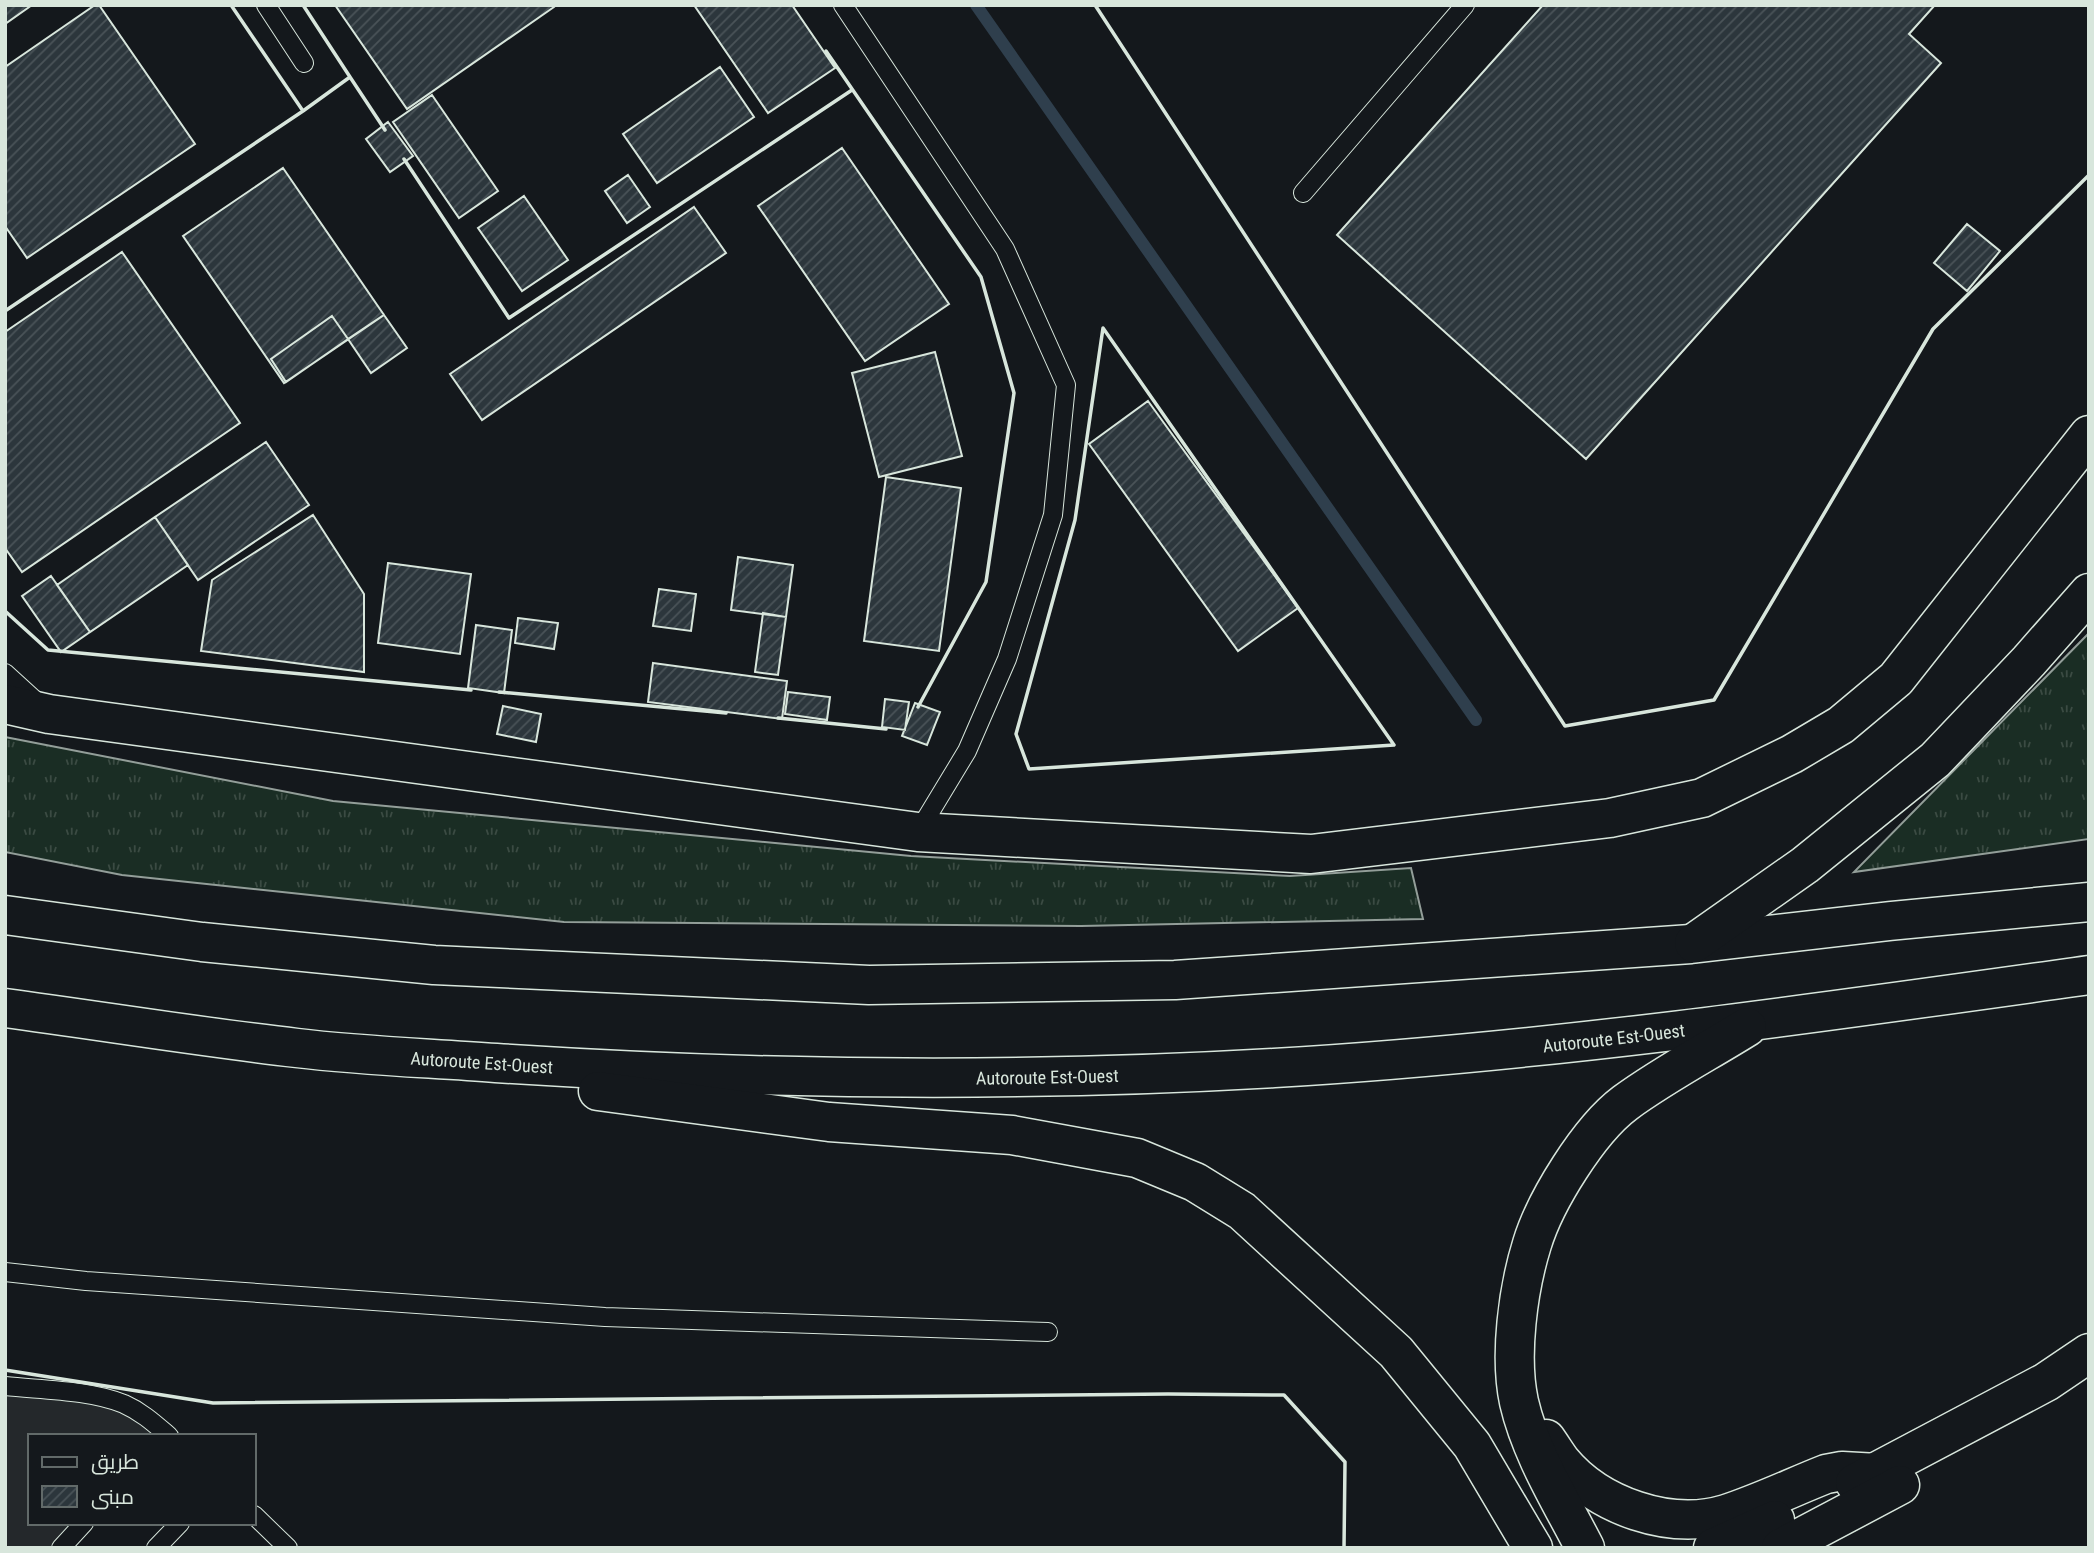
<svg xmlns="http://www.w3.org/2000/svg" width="2094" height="1553" font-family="'Roboto Condensed',Cairo,sans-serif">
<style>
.grass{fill:url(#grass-tufts);stroke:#939e99;stroke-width:2}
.parking{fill:#24282b;stroke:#939e99;stroke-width:2}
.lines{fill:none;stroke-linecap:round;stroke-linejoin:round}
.stream{stroke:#2f3f4d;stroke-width:12}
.building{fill:url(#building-hatch);stroke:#d8e6dc;stroke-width:2}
.lane-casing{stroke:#d8e6dc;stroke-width:20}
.secondary-casing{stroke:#d8e6dc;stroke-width:41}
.highway-casing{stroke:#d8e6dc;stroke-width:41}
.lane{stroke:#14181c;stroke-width:18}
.secondary{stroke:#14181c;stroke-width:38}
.highway{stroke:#14181c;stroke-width:38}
.wall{stroke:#d8e6dc;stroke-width:3.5}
.labels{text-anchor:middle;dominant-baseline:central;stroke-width:5;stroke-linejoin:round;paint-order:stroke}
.street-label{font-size:18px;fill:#d8e6dc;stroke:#14181c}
</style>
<defs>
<pattern id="grass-tufts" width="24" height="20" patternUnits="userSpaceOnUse" patternTransform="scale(1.75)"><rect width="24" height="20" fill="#1a2d24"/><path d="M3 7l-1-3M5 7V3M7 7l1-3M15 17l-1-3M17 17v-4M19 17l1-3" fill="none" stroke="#3b4b43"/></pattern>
<pattern id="building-hatch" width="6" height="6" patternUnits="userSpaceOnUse" patternTransform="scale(1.75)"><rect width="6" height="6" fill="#2c363c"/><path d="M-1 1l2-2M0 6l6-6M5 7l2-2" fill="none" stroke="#4a5358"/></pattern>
</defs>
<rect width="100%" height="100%" fill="#14181c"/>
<!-- grass -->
<path class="grass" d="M2089,633V839L1854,872Z
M5,737L333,801L911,856L1290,876L1411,868L1423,919L1081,926L564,922L122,875L5,852Z"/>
<!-- parking -->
<path class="parking" d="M5,1386L119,1400L167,1436H30V1523H83L59,1548H5Z"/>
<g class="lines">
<!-- stream -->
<path class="stream" d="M976,5L1476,720"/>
</g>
<!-- building -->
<path class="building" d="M5,5H32L5,24Z
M95,5H99L195,144L27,258L5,226V67Z
M335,5H553L554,7L407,109Z
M694,5H792L835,68L768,113Z
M1543,5H1935L1909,34L1941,63L1586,459L1337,235Z
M720,67L754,117L657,183L623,134Z
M432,95L498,191L459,218L393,122Z
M388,122L413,156L390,172L366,139Z
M842,148L949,304L865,361L758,206Z
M283,168L384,315L284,383L183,236Z
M628,175L650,207L627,223L605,191Z
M524,196L568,260L522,291L478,228Z
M694,207L726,253L482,420L450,374Z
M1967,224L2000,251L1967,291L1934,263Z
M122,252L240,423L22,572L5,548V332Z
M384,315L407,348L371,373L348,339Z
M332,316L348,339L286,382L271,359Z
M935,352L962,456L879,477L852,373Z
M1148,401L1298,608L1238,651L1089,444Z
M266,442L309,505L198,580L155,517Z
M886,477L961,488L939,651L864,641Z
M313,515L364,594V672L201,651L212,580Z
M155,517L188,565L90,632L57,585Z
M738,557L793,565L786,617L731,610Z
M388,563L471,574L460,654L378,643Z
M51,576L90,632L61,652L22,596Z
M659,589L696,594L691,631L653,626Z
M763,613L786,617L778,675L755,672Z
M518,618L558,623L554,649L515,643Z
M476,625L512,630L504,693L468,688Z
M653,663L787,681L782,719L648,702Z
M788,692L830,697L827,720L785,714Z
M885,699L909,702L905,730L882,727Z
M915,703L940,712L927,745L902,736Z
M503,706L541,714L536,742L497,734Z"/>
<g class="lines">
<defs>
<path id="lane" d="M266,5L304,63
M843,5L1005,249L1066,385L1053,515L1007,659L967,751L918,832
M1303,193L1465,5
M5,673L39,704
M5,1272L86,1281L605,1317L1048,1332
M5,1386C42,1390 90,1390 124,1404C142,1412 155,1424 169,1436
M254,1515L288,1548
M61,1548L84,1523
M156,1548L180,1523"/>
<path id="secondary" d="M5,704L49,714L918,832L1311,854L1610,818L1702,798L1792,754L1841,725L1896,679L2089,435"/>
<g id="highway">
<path d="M5,915L202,942L434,965L869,985L1175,980L1691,944L1890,921L2089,902"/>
<path d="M1694,943L1805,865L1935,760L2029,661L2089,593"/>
<path id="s1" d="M5,1008C102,1021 200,1037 297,1048C363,1056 430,1058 496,1063C755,1080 1015,1083 1274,1068C1547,1052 1818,1013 2089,975"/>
<path d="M598,1091L829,1122L1012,1135L1137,1158L1195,1182L1242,1211L1396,1352L1472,1445L1533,1548"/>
<path d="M1546,1439C1551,1446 1556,1454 1561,1461C1598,1506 1670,1531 1726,1514C1760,1503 1793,1487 1826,1474L1842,1471L1878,1473"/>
<path d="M1855,1483L2046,1382L2089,1353"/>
<path d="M1585,1548C1561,1501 1531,1454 1519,1402C1509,1356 1518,1289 1532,1244C1545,1201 1589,1130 1625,1103C1663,1075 1707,1052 1747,1027"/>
<path d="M1713,1548L1775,1520"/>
<path d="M1781,1548L1900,1485"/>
</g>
</defs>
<!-- lane casing -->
<use href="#lane" class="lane-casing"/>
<!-- secondary casing -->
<use href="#secondary" class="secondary-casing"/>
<!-- highway casing -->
<use href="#highway" class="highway-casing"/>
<!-- lane -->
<use href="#lane" class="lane"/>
<!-- secondary -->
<use href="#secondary" class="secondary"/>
<!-- highway -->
<use href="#highway" class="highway"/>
<!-- wall -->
<path class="wall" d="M303,5L350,77L303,111
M1095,5L1565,726L1714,700L1933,329L2089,175
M826,51L981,277L1014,393L986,582L918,707
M350,77L385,130
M404,159L509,318L852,90
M5,311L303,111L231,5
M1103,328L1394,745L1029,769L1016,734L1075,520Z
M5,611L48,650L471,690
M499,692L726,713
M778,718L886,729
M5,1370L213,1403L1168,1394L1284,1395L1345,1462L1344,1548"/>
</g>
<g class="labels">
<!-- street labels -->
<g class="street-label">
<text stroke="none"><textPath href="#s1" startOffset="1614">Autoroute Est-Ouest</textPath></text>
<text stroke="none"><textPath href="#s1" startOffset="480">Autoroute Est-Ouest</textPath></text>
<text stroke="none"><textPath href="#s1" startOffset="1046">Autoroute Est-Ouest</textPath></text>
</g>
</g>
<!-- border -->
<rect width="2094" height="1553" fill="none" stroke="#d8e6dc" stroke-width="14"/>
<!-- legend -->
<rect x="28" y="1434" width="228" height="91" fill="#14181c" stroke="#626a69" stroke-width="2"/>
<rect x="42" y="1457" width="35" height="10" fill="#14181c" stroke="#626a69" stroke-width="2"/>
<text x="91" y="1469" font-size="21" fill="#d8e6dc">طريق</text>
<rect x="42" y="1486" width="35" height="21" fill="url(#building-hatch)" stroke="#626a69" stroke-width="2"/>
<text x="91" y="1504" font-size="21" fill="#d8e6dc">مبنى</text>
</svg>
